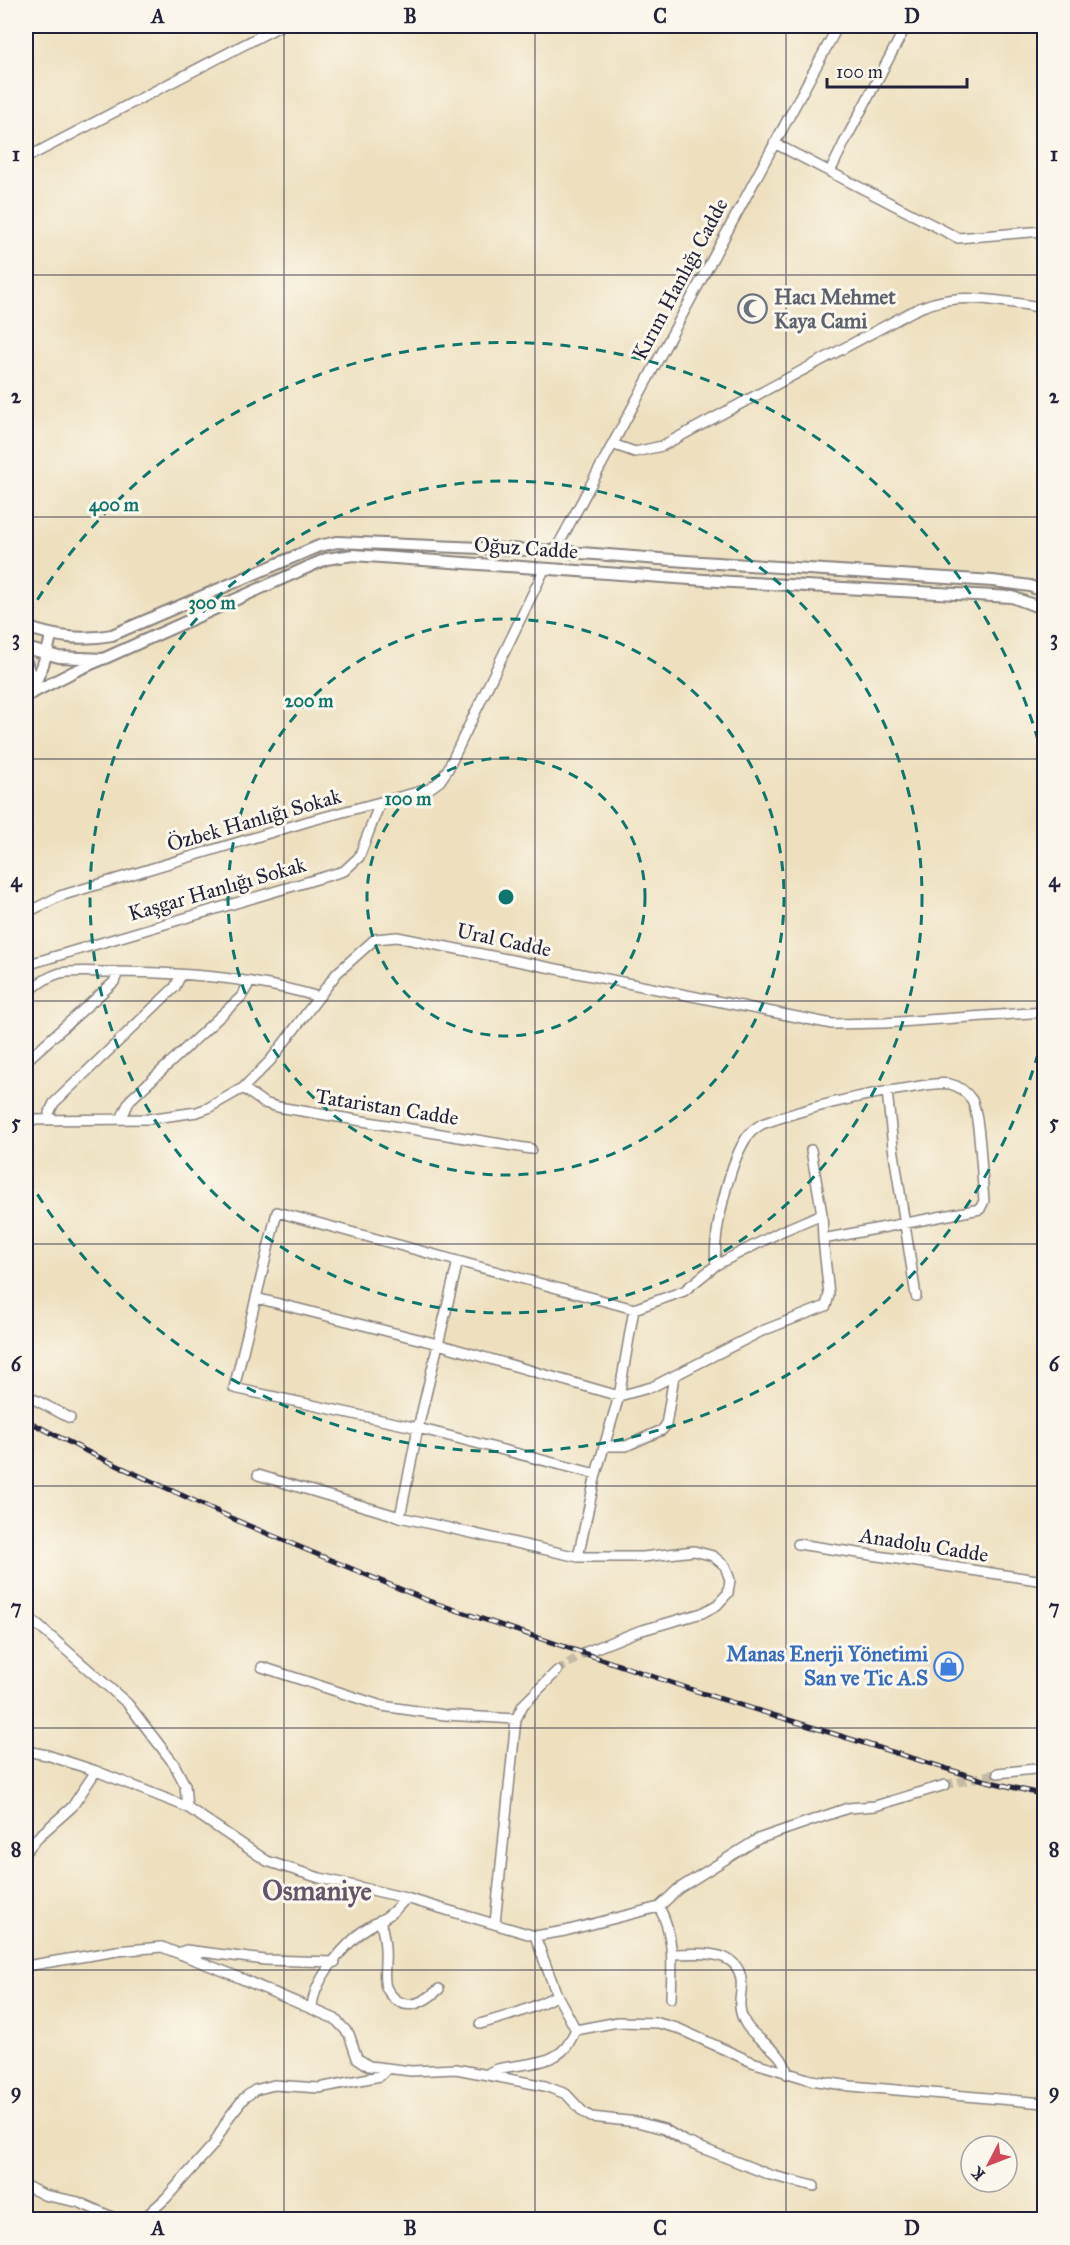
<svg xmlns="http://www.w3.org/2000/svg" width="1070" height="2245" font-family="'IM FELL Great Primer',serif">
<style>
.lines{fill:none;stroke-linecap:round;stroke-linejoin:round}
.minor-tunnel{stroke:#c5baa5;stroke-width:9;stroke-dasharray:9 4.5;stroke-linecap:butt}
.minor-casing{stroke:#88817d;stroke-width:12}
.tertiary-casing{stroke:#88817d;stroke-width:14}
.minor{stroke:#fff;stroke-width:9}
.tertiary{stroke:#fff;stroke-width:10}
.rail-casing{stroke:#22223b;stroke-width:5}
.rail{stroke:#fbf7ec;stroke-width:3;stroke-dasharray:9;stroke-linecap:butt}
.grid{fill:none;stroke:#22223b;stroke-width:1.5;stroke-opacity:0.55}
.ring{fill:none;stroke:#0f766e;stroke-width:3;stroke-dasharray:10 8}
.labels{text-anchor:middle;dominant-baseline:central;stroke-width:6;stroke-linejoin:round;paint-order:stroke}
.street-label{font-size:21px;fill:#22223b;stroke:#fbf7ec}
.worship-label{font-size:21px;font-weight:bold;fill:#5b616d;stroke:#fbf7ec;text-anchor:start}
.shop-label{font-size:21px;font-weight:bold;fill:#366cbe;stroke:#fbf7ec;text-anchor:end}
.district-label{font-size:27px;font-weight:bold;fill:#64546c;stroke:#fbf7ec}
.centre{fill:#0f766e;stroke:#fbf7ec;stroke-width:3}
.ring-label{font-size:18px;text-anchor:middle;font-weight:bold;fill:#0f766e;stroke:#fbf7ec;stroke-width:6;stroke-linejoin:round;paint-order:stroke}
.neatline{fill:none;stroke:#22223b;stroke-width:2}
.grid-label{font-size:20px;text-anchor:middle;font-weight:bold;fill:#22223b}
</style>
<rect width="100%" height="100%" fill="#fbf7ec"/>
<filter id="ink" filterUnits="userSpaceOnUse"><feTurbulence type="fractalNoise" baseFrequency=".0167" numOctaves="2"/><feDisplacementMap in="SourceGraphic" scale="12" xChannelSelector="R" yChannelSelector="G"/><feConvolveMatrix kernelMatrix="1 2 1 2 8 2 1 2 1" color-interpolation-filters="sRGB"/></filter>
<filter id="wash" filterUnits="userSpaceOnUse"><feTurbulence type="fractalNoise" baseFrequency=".008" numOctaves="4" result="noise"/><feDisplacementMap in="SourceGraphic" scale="24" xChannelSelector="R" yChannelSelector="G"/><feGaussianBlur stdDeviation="1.35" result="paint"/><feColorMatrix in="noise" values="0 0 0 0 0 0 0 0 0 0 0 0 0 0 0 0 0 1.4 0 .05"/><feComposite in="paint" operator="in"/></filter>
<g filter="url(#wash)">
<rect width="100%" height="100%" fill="#eee0bf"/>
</g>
<g filter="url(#ink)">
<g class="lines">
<!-- minor-tunnel -->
<path class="minor-tunnel" d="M557,1671L586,1652
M945,1785L998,1773"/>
<defs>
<path id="minor" d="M774,143L958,238L1044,231
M26,158L280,26
M830,172L844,143L906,26
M612,444L635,452L662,446L911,312C944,295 972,297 1007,302C1020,304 1033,305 1044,309
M555,551L838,26
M26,913L60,896L309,821L429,789L440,781L448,769L544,570
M26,965L344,871L359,857L380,803
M26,994C36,985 46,977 60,973C76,970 94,972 111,972C180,972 252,977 319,997
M26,1061L114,982L118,972
M243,1088L264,1103L278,1107L531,1149
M887,1091L893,1147L916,1296
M121,1119L130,1100L241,997L250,982
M26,1120L148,1119L197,1112L208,1108L243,1088L270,1061L337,973L375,939L397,937L832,1024L884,1023L1044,1012
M50,1120L49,1113L54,1103L175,987L181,975
M716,1265C712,1235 729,1166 745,1140C749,1133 755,1128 762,1124C810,1107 859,1095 909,1088C922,1086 937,1082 950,1084C959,1086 967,1093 972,1100C980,1115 982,1180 984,1201L980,1209L823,1239
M256,1298L438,1344L619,1396L652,1387L762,1331L826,1306L829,1295L823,1239L822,1214L811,1150
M26,1395L70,1418
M604,1446H626L662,1430L666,1425L674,1376
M596,1474L418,1428L234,1388L277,1212L634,1309L684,1291L716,1265L782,1231L822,1214
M258,1475L400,1517L578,1557H643L694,1551L713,1556L725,1566L730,1580L728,1593L717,1605L702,1613L639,1631L586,1652
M400,1517L418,1428L458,1261
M798,1544L1044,1581
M578,1557L596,1474L619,1396L634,1309
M26,1615L128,1704L174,1764L185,1785L187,1807
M262,1667L382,1706L445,1715L516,1719
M26,1751L47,1755L96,1771L187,1807L267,1861L285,1867L320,1878L406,1898L535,1936L565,1931L659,1907L678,1889L758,1839L848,1808L875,1806L945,1785
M998,1773L1044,1768
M26,1851L38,1837L72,1807L96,1771
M659,1907C675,1936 672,1966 671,1998
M380,1920C384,1934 386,1948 385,1962C385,1969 384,1975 385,1982C385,1988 389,1993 394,1998C409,2012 427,2000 439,1989
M495,1923L516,1719L523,1705L557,1671
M178,1953L186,1950L265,1960L335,1962
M672,1954C701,1954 746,1947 741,1991C739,2004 739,2014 747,2026C760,2044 784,2050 787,2074
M26,1966L117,1951L162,1947L226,1972L335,2019L349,2034L357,2058L369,2066L411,2071L456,2069L545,2086L566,2094L583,2112L591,2117L637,2122L664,2129L684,2141L770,2175L814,2186
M312,2008C313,1982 339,1952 358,1935C366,1927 377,1923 386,1917C394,1912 400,1905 406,1898
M480,2024C508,2016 533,2009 557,1995
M576,2030L618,2022L658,2023L677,2028L752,2062L811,2080L851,2086L1044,2103
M487,2075C498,2061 547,2071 566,2047C570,2042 572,2036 576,2030L557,1995L535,1936
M26,2186L44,2195L78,2202L119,2220
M142,2220L166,2198L214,2144L229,2117L244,2098L255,2090L274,2085L319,2088L380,2076L388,2068"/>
<path id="tertiary" d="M26,627C55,637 81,641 112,635L319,546L337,542L555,551L686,561L993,581L1030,586L1044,592
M26,648L59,657L103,659L326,559L353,555L732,582L1012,597L1044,609
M26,662L34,686
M29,694C40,675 47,657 51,636
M28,695L75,671L98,661"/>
</defs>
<!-- minor casing -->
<use href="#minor" class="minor-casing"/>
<!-- tertiary casing -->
<use href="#tertiary" class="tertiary-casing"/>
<!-- minor -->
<use href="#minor" class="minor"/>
<!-- tertiary -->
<use href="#tertiary" class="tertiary"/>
<defs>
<path id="rail" d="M26,1420L90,1453L247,1525L429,1601L705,1694L983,1780L1044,1795"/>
</defs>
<!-- rail casing -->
<use href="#rail" class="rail-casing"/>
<!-- rail -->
<use href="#rail" class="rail"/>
</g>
</g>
<!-- grid -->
<path class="grid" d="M284,26V2220M535,26V2220M786,26V2220M26,275H1044M26,517H1044M26,759H1044M26,1001H1044M26,1244H1044M26,1486H1044M26,1728H1044M26,1970H1044"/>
<!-- distance rings -->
<g class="ring">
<circle cx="506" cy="897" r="139"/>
<circle cx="506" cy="897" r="278"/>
<circle cx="506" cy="897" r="416"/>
<path d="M1043 1036A555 555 0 0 1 28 1179M28 615A555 555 0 0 1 1043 758"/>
</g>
<!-- icons -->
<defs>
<symbol id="mosque-ring" viewBox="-11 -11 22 22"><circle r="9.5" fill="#fbf7ec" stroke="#6b7280" stroke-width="1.5"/><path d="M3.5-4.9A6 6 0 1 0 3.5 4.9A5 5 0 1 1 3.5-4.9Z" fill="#6b7280"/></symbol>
<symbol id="shop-ring" viewBox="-11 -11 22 22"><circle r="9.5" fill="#fbf7ec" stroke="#3f7fe0" stroke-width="1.5"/><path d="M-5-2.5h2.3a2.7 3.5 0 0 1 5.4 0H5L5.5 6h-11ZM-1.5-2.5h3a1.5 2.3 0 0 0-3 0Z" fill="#3f7fe0"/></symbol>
</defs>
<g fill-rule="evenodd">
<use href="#mosque-ring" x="736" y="292" width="33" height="33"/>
<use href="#shop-ring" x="932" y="1650" width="33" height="33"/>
</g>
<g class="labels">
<!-- street labels -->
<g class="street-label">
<text transform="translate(680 279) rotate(-62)">Kırım Hanlığı Cadde</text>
<text transform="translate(526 548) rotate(4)">Oğuz Cadde</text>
<text transform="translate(254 820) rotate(-16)">Özbek Hanlığı Sokak</text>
<text transform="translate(217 889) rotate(-16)">Kaşgar Hanlığı Sokak</text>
<text transform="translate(504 940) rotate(12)">Ural Cadde</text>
<text transform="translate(387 1107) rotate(9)">Tataristan Cadde</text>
<text transform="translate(924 1545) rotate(9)">Anadolu Cadde</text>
</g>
<!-- worship labels -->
<g class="worship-label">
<text x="774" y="297">Hacı Mehmet<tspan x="774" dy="24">Kaya Cami</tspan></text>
</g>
<!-- shop labels -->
<g class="shop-label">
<text x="928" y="1654">Manas Enerji Yönetimi<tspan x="928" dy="24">San ve Tic A.S</tspan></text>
</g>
<!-- district labels -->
<g class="district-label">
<text x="317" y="1890">Osmaniye</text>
</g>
</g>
<circle cx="506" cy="897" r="9" class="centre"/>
<g class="ring-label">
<text x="114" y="511">400 m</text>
<text x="212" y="609">300 m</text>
<text x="309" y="707">200 m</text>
<text x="408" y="805">100 m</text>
</g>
<!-- margin -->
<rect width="1070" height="2245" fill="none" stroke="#fbf7ec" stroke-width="66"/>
<!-- north arrow -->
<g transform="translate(989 2164) rotate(228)"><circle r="28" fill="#fbf7ec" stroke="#a4a2a5" stroke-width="1.5"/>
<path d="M0-4.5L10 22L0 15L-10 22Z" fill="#d1495b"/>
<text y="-9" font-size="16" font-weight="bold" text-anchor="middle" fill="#22223b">K</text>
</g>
<!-- scale -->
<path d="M827 78v9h140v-9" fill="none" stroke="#22223b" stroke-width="3"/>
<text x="836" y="78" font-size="18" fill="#22223b" stroke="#fbf7ec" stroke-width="4.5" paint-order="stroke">100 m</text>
<rect x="33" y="33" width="1004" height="2179" class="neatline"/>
<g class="grid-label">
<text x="158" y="23">A</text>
<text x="410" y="23">B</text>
<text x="660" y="23">C</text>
<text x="912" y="23">D</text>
<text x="16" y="161">1</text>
<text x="1054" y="161">1</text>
<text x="16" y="403">2</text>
<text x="1054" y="403">2</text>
<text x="16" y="645">3</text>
<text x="1054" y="645">3</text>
<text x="16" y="887">4</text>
<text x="1054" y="887">4</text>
<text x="16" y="1129">5</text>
<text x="1054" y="1129">5</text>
<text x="16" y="1371">6</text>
<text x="1054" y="1371">6</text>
<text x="16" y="1614">7</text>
<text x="1054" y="1614">7</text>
<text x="16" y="1856">8</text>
<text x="1054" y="1856">8</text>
<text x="16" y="2098">9</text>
<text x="1054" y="2098">9</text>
<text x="158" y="2235">A</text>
<text x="410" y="2235">B</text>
<text x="660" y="2235">C</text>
<text x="912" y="2235">D</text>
</g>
</svg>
